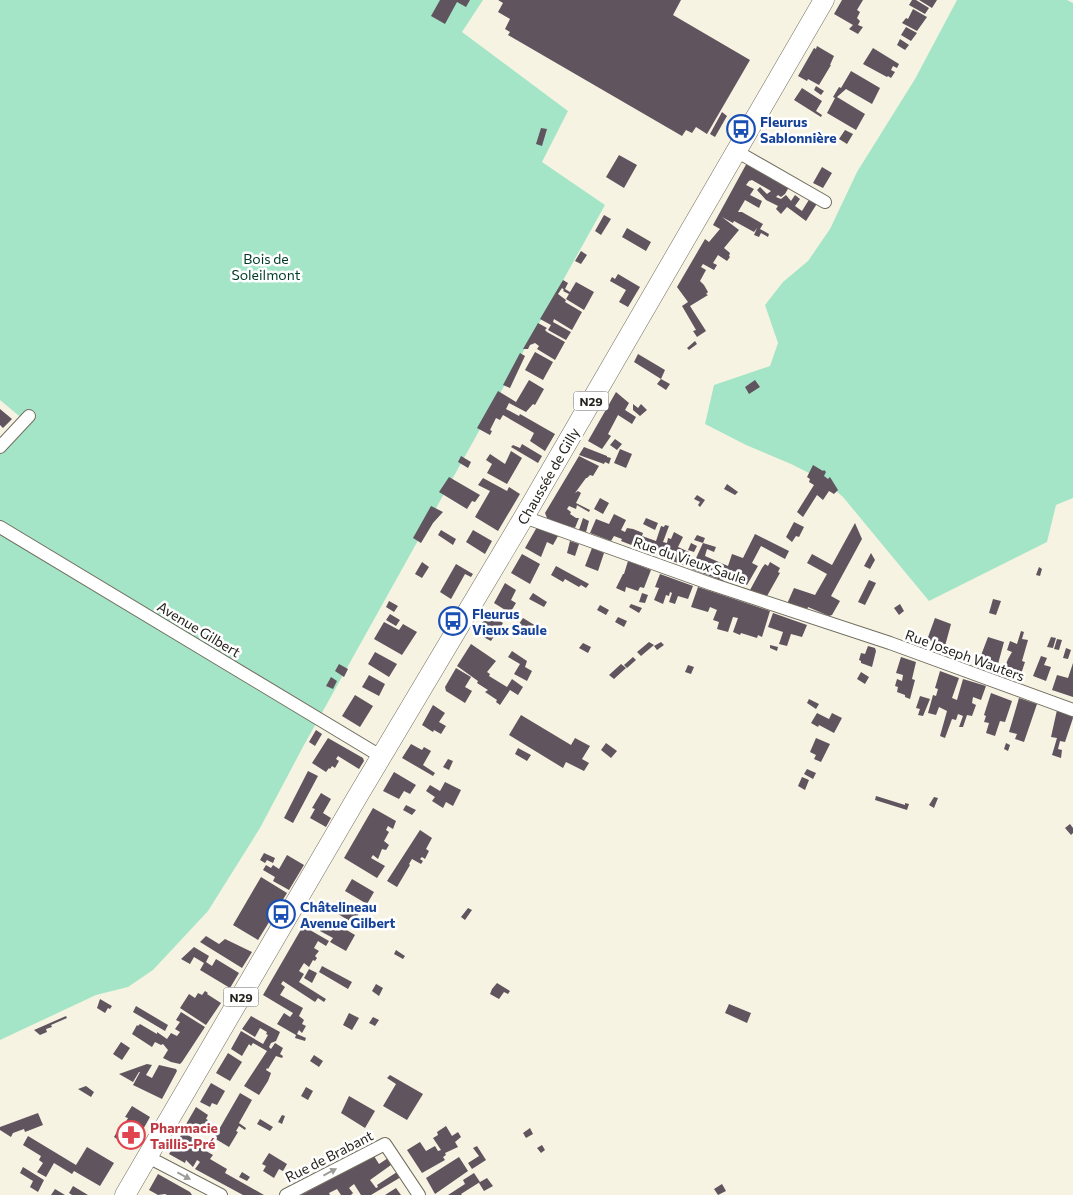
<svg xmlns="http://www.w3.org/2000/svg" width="1073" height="1195" font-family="Commissioner,sans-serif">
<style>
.green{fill:#a5e5c7}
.building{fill:#60545e}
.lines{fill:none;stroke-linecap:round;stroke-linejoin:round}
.minor-casing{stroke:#726e5f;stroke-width:14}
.primary-casing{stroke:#726e5f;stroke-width:21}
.minor{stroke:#fff;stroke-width:12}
.primary{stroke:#fff;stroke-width:20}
.oneway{fill:#9c9c99}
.labels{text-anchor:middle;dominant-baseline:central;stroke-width:5;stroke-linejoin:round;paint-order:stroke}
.shield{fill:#fff;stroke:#666460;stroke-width:1}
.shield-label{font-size:12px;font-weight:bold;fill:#24221c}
.transit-label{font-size:14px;font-weight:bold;fill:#164399;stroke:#fff;text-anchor:start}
.park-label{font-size:14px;fill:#003b27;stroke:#fff}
.street-label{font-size:14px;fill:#24221c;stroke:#fff}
.health-label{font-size:14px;font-weight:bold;fill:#be3a42;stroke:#fff;text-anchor:start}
</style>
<rect width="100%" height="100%" fill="#f7f3e2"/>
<!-- green -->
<path class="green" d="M0,0H483L462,32L568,111L542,162L605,205L304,745L260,828L208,911L153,970L128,987L96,995L0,1040V447L24,420L0,400Z
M957,0H1067L1073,3V498L1056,505L1047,542L929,601L843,497L823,480L791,464L746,445L705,424L714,385L770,366L778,343L765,305L783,282L808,261L830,229L857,172L915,79Z"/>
<!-- building -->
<path class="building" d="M440,0H470L466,7L457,2L445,24L431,16Z
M498,0H681L673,15L750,60L707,134L696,127L692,133L686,130L682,136L508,35L510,32L505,29L510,19L498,12L503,3Z
M842,0H863L857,10L860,12L857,18L860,21L858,25L863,27L858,34L849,29L853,25L834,14Z
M912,0H916L929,8L925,14L909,5Z
M919,0H937L932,8Z
M913,9L927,17L917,31L902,23L906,18L908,19Z
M906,27L917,33L911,41L901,35Z
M900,39L909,45L905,50L897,45Z
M817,46L834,56L830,65H831L819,85L808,79L807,81L798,76L814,48L816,49Z
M873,48L899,64L897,68L893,66L891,70L895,72L891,78L888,76L887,77L863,64Z
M851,71L880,88L872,104L846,89L837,97L865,114L856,130L827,113L835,98L833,97L839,87L841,88Z
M816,86L824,91L821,95L814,90Z
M802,88L822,101L816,111L822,115L821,117L794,100Z
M722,112L727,116L715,137L710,134Z
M541,128L547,129L542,146L536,144Z
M845,130L853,134L847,144L839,139Z
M619,155L637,165L624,188L606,177Z
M748,161L789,187L785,194L781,197L778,195L776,197L781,199L786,195L791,201L795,195L800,199L795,206L802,211L810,198L818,202L806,221L787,207L781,214L776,209L778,206L766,200L757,190L760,187L767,194L771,191L752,180L749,181L746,185L754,189L750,195L762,201L759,208L745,200L738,212H742L763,224L760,229L769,234L768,237L761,233L759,237L754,235L757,228L754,232L734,221L733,223L722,217L739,230L724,248L730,253L729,256L730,257L727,261L718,255L713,263L717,265L714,270L703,264L701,267L706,270L700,281L704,285L708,292L706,294L708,295L690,306L706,331L697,337L693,331L696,330L682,306L688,302L677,287L705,239L709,242L720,229L713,225Z
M822,167L832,173L823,188L813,183Z
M604,215L611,219L601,235L595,231Z
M627,228L651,242L646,251L622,237Z
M581,251L587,255L581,264L575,261Z
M618,274L640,287L628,307L619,302L626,290L610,281L612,277L615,279Z
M563,280L568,283L565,289L570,292L576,282L594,292L584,310L566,299L569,294L563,291L564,290L562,288L558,294L566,300L565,302L582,312L572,330L554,319L553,322L571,332L566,340L548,330L551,325L540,319Z
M538,323L547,328L545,330L547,332L565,342L555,360L537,349L539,346L535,343L530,345L528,349H523Z
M695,341L697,344L689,350L687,348Z
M535,352L553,362L543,380L525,370Z
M520,353L525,356L510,388L503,385Z
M638,354L665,370L661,379L670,384L666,390L657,384L661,379L634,362Z
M529,380L544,389L535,405L533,404L526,412L509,403L506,409L519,416L520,414L555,434L545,451L530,441L534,433L503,415L500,420L496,418L490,430L492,431L490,435L477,428L498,391L516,402Z
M755,380L760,387L749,394L745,387Z
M616,392L629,403L625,410L636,417L632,424L618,415L608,434L611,436L602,449L588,441Z
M633,404L638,408L641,404L647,410L640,416L633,410Z
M0,409L12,419L3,428L0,425Z
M615,439L622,444L617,450L610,445Z
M522,444L542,456L538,463L511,447L513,445L520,448Z
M584,447L607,456V457L611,458L609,464L605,462L604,464L579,455Z
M620,449L632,454L626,468L614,463Z
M511,451L522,458L507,484L487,473L492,464L486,460L490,454L505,464Z
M461,456L471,462L468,468L458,462Z
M579,456L599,466L593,476L590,475L587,478H586L575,493L578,491L581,493L576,503L590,510L589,512L575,504L577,505L576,509L569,506L567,509L571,512L570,514L576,518H579L575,528L552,521L547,518L545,513Z
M813,465L823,471L824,470L826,472L824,476L828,479L830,477L838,490L834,494L829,491L823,500L817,495L803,517L797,512L814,485L809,482L810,479L807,477Z
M449,477L480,495L475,502L472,501L467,509L439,492Z
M483,478L507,491L509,487L520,494L498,531L475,517L490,491L478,485Z
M727,484L738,492L735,495L724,489Z
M697,495L705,500L700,507L698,505L700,502L694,499Z
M600,498L609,503L603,514L594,509Z
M431,506L443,512L433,523L421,543L413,538Z
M614,514L626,520L621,530L625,532L627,528L633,529L643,533L642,536L656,541L661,526L664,527L665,525L669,526L663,542L667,543L668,538L671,539L674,532L683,537L678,547L689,552L687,557L692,559L688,567L621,541L622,539L614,536L611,541L590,533L596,519L609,524Z
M583,518L589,521L586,532L579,530Z
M646,518L658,523L655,530L643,524Z
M794,522L804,527L799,537L796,536L792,542L786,537Z
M855,523L862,539L831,596L840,601L832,615L829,616L808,607L807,610L787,604L794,588L815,595L827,574L807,563L812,554L832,565Z
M537,527L558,536L553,545L547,542L541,557L525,548Z
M441,530L456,539L453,545L438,535Z
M473,530L492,541L485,554L466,542Z
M755,534L789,551L785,559L761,546L752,563L758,566L747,585L733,578L732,581L724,578L723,581L691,569L703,543L716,547L714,552L707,549L705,556L728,566L732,554L743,558Z
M697,535L705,538L703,543L694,540Z
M570,541L579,544L575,556L567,553Z
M691,543L697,546L694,552L688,550Z
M592,548L604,553L598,571L585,566Z
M871,553L875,560L870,569L864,566Z
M522,554L540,564L530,584L511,573Z
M628,561L651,570L644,588L640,587L638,591L626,587L625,592L616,588L623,574H624Z
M422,562L429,567L422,578L415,574Z
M770,562L780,568L778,572L780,573L767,596L750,590L762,568L765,564L768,566Z
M456,564L473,574L471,577L465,574L451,599L440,592Z
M556,566L589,584L586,588L581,585L579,587L565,579L563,582L551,575Z
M1039,567L1042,569L1040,576L1036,575Z
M660,574L693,586L688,599L678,596L675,604L669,602L672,593L670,592L669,596L666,595L663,604L654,600L659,588L655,587Z
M869,580L876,583L865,605L858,602Z
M505,583L516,590L511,600L516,603L510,613L494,603Z
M698,587L770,611L762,637L758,635L757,638L741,633L740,635L733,632L738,618L733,617L728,632L717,629L719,622L713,620L717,610L710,607L708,612L691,607Z
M533,593L547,602L544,607L529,599Z
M642,593L648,595L645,603L639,602Z
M993,599L1001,601L996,615L989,613Z
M389,601L398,606L394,612L386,607Z
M631,604L642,608L639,613L629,607Z
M900,604L904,611L899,615L894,608Z
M600,605L609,610L606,615L597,610Z
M488,613L503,623L495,637L494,636L491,641L476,633Z
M773,613L807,625L802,637L791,634L787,646L779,644L783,632L768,627Z
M390,614L400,620L396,626L386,620Z
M618,617L627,621L624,627L615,622Z
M523,618L536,626L532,632L528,629L525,635L515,630Z
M935,618L951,624L945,646L927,640Z
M384,622L399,630L403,624L417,632L402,655L374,639Z
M1021,631L1024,632L1022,639L1028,640L1022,661L1025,662L1019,680L1002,674L1008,659L1012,652L1007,650L1010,641L1017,644Z
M988,637L1004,642L998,664L980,658Z
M1051,637L1056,638L1053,648L1047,647Z
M1057,639L1062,640L1059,650L1054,649Z
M649,642L654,645L641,656L637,652Z
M661,642L664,645L657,650L654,646Z
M583,643L591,647L588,653L579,648Z
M471,644L496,661L487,672L490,674L489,676L507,687L512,679L523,687L518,695L510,690L500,705L496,702L497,700L485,692L488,690L477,683L478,681L457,666Z
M770,645L778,647L777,651L770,648Z
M868,646L875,648L876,651L872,667L861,663V661L859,660L861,653L865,654Z
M1066,648L1071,650L1068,659L1063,658Z
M512,651L527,661L525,667L532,671L527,681L514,674L520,664L508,657Z
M375,652L397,664L389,677L368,664Z
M1041,656L1047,658L1044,665L1051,667L1046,681L1033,676Z
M633,657L636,660L627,668L624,665Z
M901,657L916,662L912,679L915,680L910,699L905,697V695L897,692L898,687L895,686L897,679L902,681L903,675L896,673Z
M1073,663V697L1052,690L1057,675L1068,678Z
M339,664L348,669L344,677L335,671Z
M621,664L626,668L614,679L609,675Z
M688,665L694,667L691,674L685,672Z
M456,668L471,677L465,687L472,691L465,703L446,691L445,687Z
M940,671L959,678L952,698L957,700L963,679L986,686L981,700L973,697L972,703L976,705L972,716L967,715L963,727H959L963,716L958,714L956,720L952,719L945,738L940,736L947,711L939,707L936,715L928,713L933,695L936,696L938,689L935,688Z
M861,672L869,677L865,684L857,679Z
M369,675L385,684L379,696L362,687Z
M331,677L337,681L333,689L326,686Z
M991,693L1012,701L1005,722L1000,721L995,736L986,733L989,723L984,722L986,716L984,715Z
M355,695L373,706L360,727L342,716Z
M920,696L930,699L923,716L918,715L920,709L916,708Z
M1019,698L1037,704L1024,742L1015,739L1017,734L1009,732Z
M809,699L819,704L816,709L807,703Z
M433,705L445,713L439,722L446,726L441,734L434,730L433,732L422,725Z
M1057,710L1072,716L1073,718L1065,742L1060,741L1058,749L1062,750L1061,758L1052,755L1057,738L1051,737Z
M817,713L829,719L832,713L842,718L834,733L819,725L818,727L811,723Z
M521,715L571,745L575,738L590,746L582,759L589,763L584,771L566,762L563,768L509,735Z
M316,730L322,734L315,746L309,742Z
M328,738L363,758L364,761L359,769L338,756L336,759L339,761L335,768L332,766L330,769L329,768L326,772L312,763Z
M816,738L830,744L821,762L814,759L816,755L810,752Z
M606,743L617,751L611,758L601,750Z
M1006,743L1010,745L1008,751L1004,749Z
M411,744L422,750L424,747L431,751L423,765L435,773L433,776L402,758Z
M518,748L531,755L527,761L515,754Z
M448,759L453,761L449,770L443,767Z
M807,769L816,773L813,779L804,774Z
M308,771L318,776L293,823L284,818Z
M394,772L416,785L410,794L404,791L399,799L383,791Z
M802,777L809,780L805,790L798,786Z
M445,782L461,790L453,806L446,802L443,808L432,801L435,797L426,791L430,785L440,791Z
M321,793L331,799L323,813L331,818L326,827L310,818L315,809L312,808Z
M876,796L905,805V803L909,804L907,810L875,800Z
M934,797L938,798L934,808L929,805Z
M406,805L416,810L412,815L403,810Z
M373,808L396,821L393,829L388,826L386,830L389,832L384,841L389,845L386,850L382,849L378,859L373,855L371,858L385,866L377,878L344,858Z
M1070,824L1073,828V833L1071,835L1065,828Z
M420,830L432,838L426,849L429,851L425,859L422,857L420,859L423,861L421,864L412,859L409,864L410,865L397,887L387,881Z
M264,853L275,858L273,863L267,860L265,863L260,860Z
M287,855L304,865L289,890L273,881L275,877L263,870L266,865L271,868L273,865L279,869Z
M261,877L287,893L258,940L233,925Z
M352,879L374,892L367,904L345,891Z
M340,899L360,912L353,923L333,911Z
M468,908L472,910L465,920L461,917Z
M328,919L355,935L346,951L330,942L333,938L320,931Z
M303,926L329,941L326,946L318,941L314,948L319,951L315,956L317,958L315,961L313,960L309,967L304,963L299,971L304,974L299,982L326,999L324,1002L318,998L315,1002L283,981L281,984L285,987L280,995L303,1008L299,1016L304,1020L302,1024L306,1026L302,1033L299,1030L297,1034L306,1038L305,1041L295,1038L296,1035L277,1024L284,1013L290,1017L293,1013L263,995Z
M206,936L219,944L225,939L252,952L242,968L200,942Z
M194,947L209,956L206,962L212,966L216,959L239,973L230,988L200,970L204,963L194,957L190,964L181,959Z
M396,950L405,956L403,959L394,954Z
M322,966L352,982L348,989L319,972Z
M309,969L317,973L312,983L304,978Z
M497,983L510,991L508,994L504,992L499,999L490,994L492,989Z
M376,984L383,988L379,996L372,991Z
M205,991L208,993L207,994L221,1003L206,1025L180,1008L189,994L195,998L198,993L202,995Z
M100,999L112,1006L110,1009L108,1008L105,1013L97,1008Z
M729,1004L751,1013L747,1023L725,1013Z
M136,1006L168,1025L165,1031L133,1012Z
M181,1012L205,1027L182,1062L180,1064L171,1062L163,1058L168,1050L163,1044L161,1045L155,1042L152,1047L132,1034L137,1025L138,1026L140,1024L157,1034V1032L167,1039L171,1033L177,1036L180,1032L175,1029L180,1022L176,1020Z
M349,1013L359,1018L352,1030L343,1025Z
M66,1016L67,1018L51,1025L52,1027L46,1029L47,1032L40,1035L34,1030Z
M251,1016L280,1032L276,1041L271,1043L269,1047L271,1049L275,1043L283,1048L280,1054L283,1056L282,1058L276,1056L268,1069L267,1068L266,1070L271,1073L268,1081L259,1095L244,1086L267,1051L253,1043L251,1046L249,1044L242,1056L231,1049L241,1031L263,1044L268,1035L266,1034L267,1032L260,1028L255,1037L242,1029Z
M373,1017L379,1020L375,1026L369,1023Z
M121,1042L130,1048L122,1060L113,1054Z
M228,1053L242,1062L230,1081L216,1073Z
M314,1055L323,1061L319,1067L310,1061Z
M147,1064L152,1065L146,1075L152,1078L159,1065L176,1069L177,1071L162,1099L133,1085L140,1072H139L133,1082L119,1074Z
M390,1075L423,1094L407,1120L383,1106L396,1084L387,1078Z
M211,1083L225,1091L217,1105L212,1103L210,1107L200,1102Z
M86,1086L94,1092L91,1097L78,1089Z
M306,1087L313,1091L308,1100L301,1096Z
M240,1093L252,1100L239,1123L246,1128L245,1130L239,1126L236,1131L238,1132L229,1147L214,1138Z
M349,1096L375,1111L365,1128L341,1113Z
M132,1106L150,1117L132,1149L114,1137L121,1125L123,1127L128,1118L125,1117Z
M196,1107L208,1115L206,1119L208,1120L200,1134L185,1126Z
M38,1113L43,1125L25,1132L24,1129L13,1133L11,1137L0,1130V1127Z
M282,1115L285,1116L282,1124L278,1122Z
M260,1119L273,1127L270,1131L257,1124Z
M446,1126L452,1136L458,1132L461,1137L455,1142L458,1147L445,1153L446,1155L443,1157L445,1160L422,1173L407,1150L420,1142L426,1151L435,1146L438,1151L441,1150L433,1138L438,1135L437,1132Z
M530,1128L533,1134L526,1138L523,1133Z
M183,1132L196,1140L194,1144L213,1155L210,1159L227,1169L225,1173L264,1195H243L195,1169L200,1162L197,1160L193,1167L186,1160L185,1163L169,1154Z
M28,1136L76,1165L87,1147L114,1163L100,1186L74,1171L72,1174L54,1163L46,1177L37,1172L43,1163L39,1160L41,1156L23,1145Z
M542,1145L545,1150L541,1153L537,1148Z
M477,1146L486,1160L472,1169L468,1163L479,1156L473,1148Z
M269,1153L287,1164L283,1171L279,1169L274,1178L263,1171L266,1166L262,1164Z
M374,1156L379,1164L388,1158L391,1165L370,1180L376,1188L378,1187L377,1185L397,1172L401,1177L371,1195H361L354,1184L349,1188L353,1193L351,1195H341L337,1189L329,1193L330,1195H301Z
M459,1157L468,1171L435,1194L426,1178Z
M23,1167L44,1180L38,1192L30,1187L33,1181L20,1173Z
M242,1172L250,1177L247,1181L239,1177Z
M474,1173L480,1182L487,1178L493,1186L484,1191L479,1183L480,1182L461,1194L462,1195H448L465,1184L463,1180Z
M158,1174L190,1192L192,1195H167L165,1194L158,1195L149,1190Z
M722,1184L726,1191L718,1195L714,1189Z
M73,1186L88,1195H72L69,1193Z
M396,1188L401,1195H385Z
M55,1189L65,1195H51Z"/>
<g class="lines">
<defs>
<path id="minor" d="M736,151L825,202
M0,447L29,416
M524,517L711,584L890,643L1073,710
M0,527L382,757
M148,1157L221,1195
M286,1195L385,1144L419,1195"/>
<path id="primary" d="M125,1195L356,799L524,517L824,0"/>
</defs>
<!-- minor casing -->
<use href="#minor" class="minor-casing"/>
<!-- primary casing -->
<use href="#primary" class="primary-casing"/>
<!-- minor -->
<use href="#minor" class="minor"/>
<!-- primary -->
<use href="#primary" class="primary"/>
</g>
<!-- one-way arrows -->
<defs><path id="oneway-solid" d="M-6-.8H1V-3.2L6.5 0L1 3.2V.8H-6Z" transform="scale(1.25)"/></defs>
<g class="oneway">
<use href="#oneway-solid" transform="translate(330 1172) rotate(-28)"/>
<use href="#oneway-solid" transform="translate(184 1176) rotate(28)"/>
</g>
<!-- icons -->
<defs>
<symbol id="bus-ring" viewBox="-11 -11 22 22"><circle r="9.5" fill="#fff" stroke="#1a4fb4" stroke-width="1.5"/><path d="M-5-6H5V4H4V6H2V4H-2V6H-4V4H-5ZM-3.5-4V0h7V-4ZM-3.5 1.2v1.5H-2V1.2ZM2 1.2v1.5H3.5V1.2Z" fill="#1a4fb4"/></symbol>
<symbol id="pharmacy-ring" viewBox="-11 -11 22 22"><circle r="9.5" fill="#fff" stroke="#e0444e" stroke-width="1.5"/><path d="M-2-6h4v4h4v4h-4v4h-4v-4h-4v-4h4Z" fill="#e0444e"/></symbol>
</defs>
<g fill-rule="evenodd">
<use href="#bus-ring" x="725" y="113" width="32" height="32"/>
<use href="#bus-ring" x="437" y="605" width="32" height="32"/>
<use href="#bus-ring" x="265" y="898" width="32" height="32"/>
<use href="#pharmacy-ring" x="115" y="1119" width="32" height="32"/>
</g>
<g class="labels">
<!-- shield labels -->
<g class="shield">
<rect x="573.5" y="391.5" width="35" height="19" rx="4"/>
<rect x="223.5" y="987.5" width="35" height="19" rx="4"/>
</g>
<g class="shield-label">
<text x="591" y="401">N29</text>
<text x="241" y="997">N29</text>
</g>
<!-- transit labels -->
<g class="transit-label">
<text x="760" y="121">Fleurus<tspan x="760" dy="16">Sablonnière</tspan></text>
<text x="472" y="613">Fleurus<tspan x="472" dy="16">Vieux Saule</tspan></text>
<text x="300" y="906">Châtelineau<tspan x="300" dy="16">Avenue Gilbert</tspan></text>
</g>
<!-- park labels -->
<g class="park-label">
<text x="266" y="258">Bois de<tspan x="266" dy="16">Soleilmont</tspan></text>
</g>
<!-- street labels -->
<g class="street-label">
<text transform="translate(548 476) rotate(-60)">Chaussée de Gilly</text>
<text transform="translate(690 560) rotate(19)">Rue du Vieux Saule</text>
<text transform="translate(199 629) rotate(31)">Avenue Gilbert</text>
<text transform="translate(965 655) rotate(20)">Rue Joseph Wauters</text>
<text transform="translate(329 1156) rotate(-27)">Rue de Brabant</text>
</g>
<!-- health labels -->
<g class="health-label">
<text x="150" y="1127">Pharmacie<tspan x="150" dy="16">Taillis-Pré</tspan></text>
</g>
</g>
</svg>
